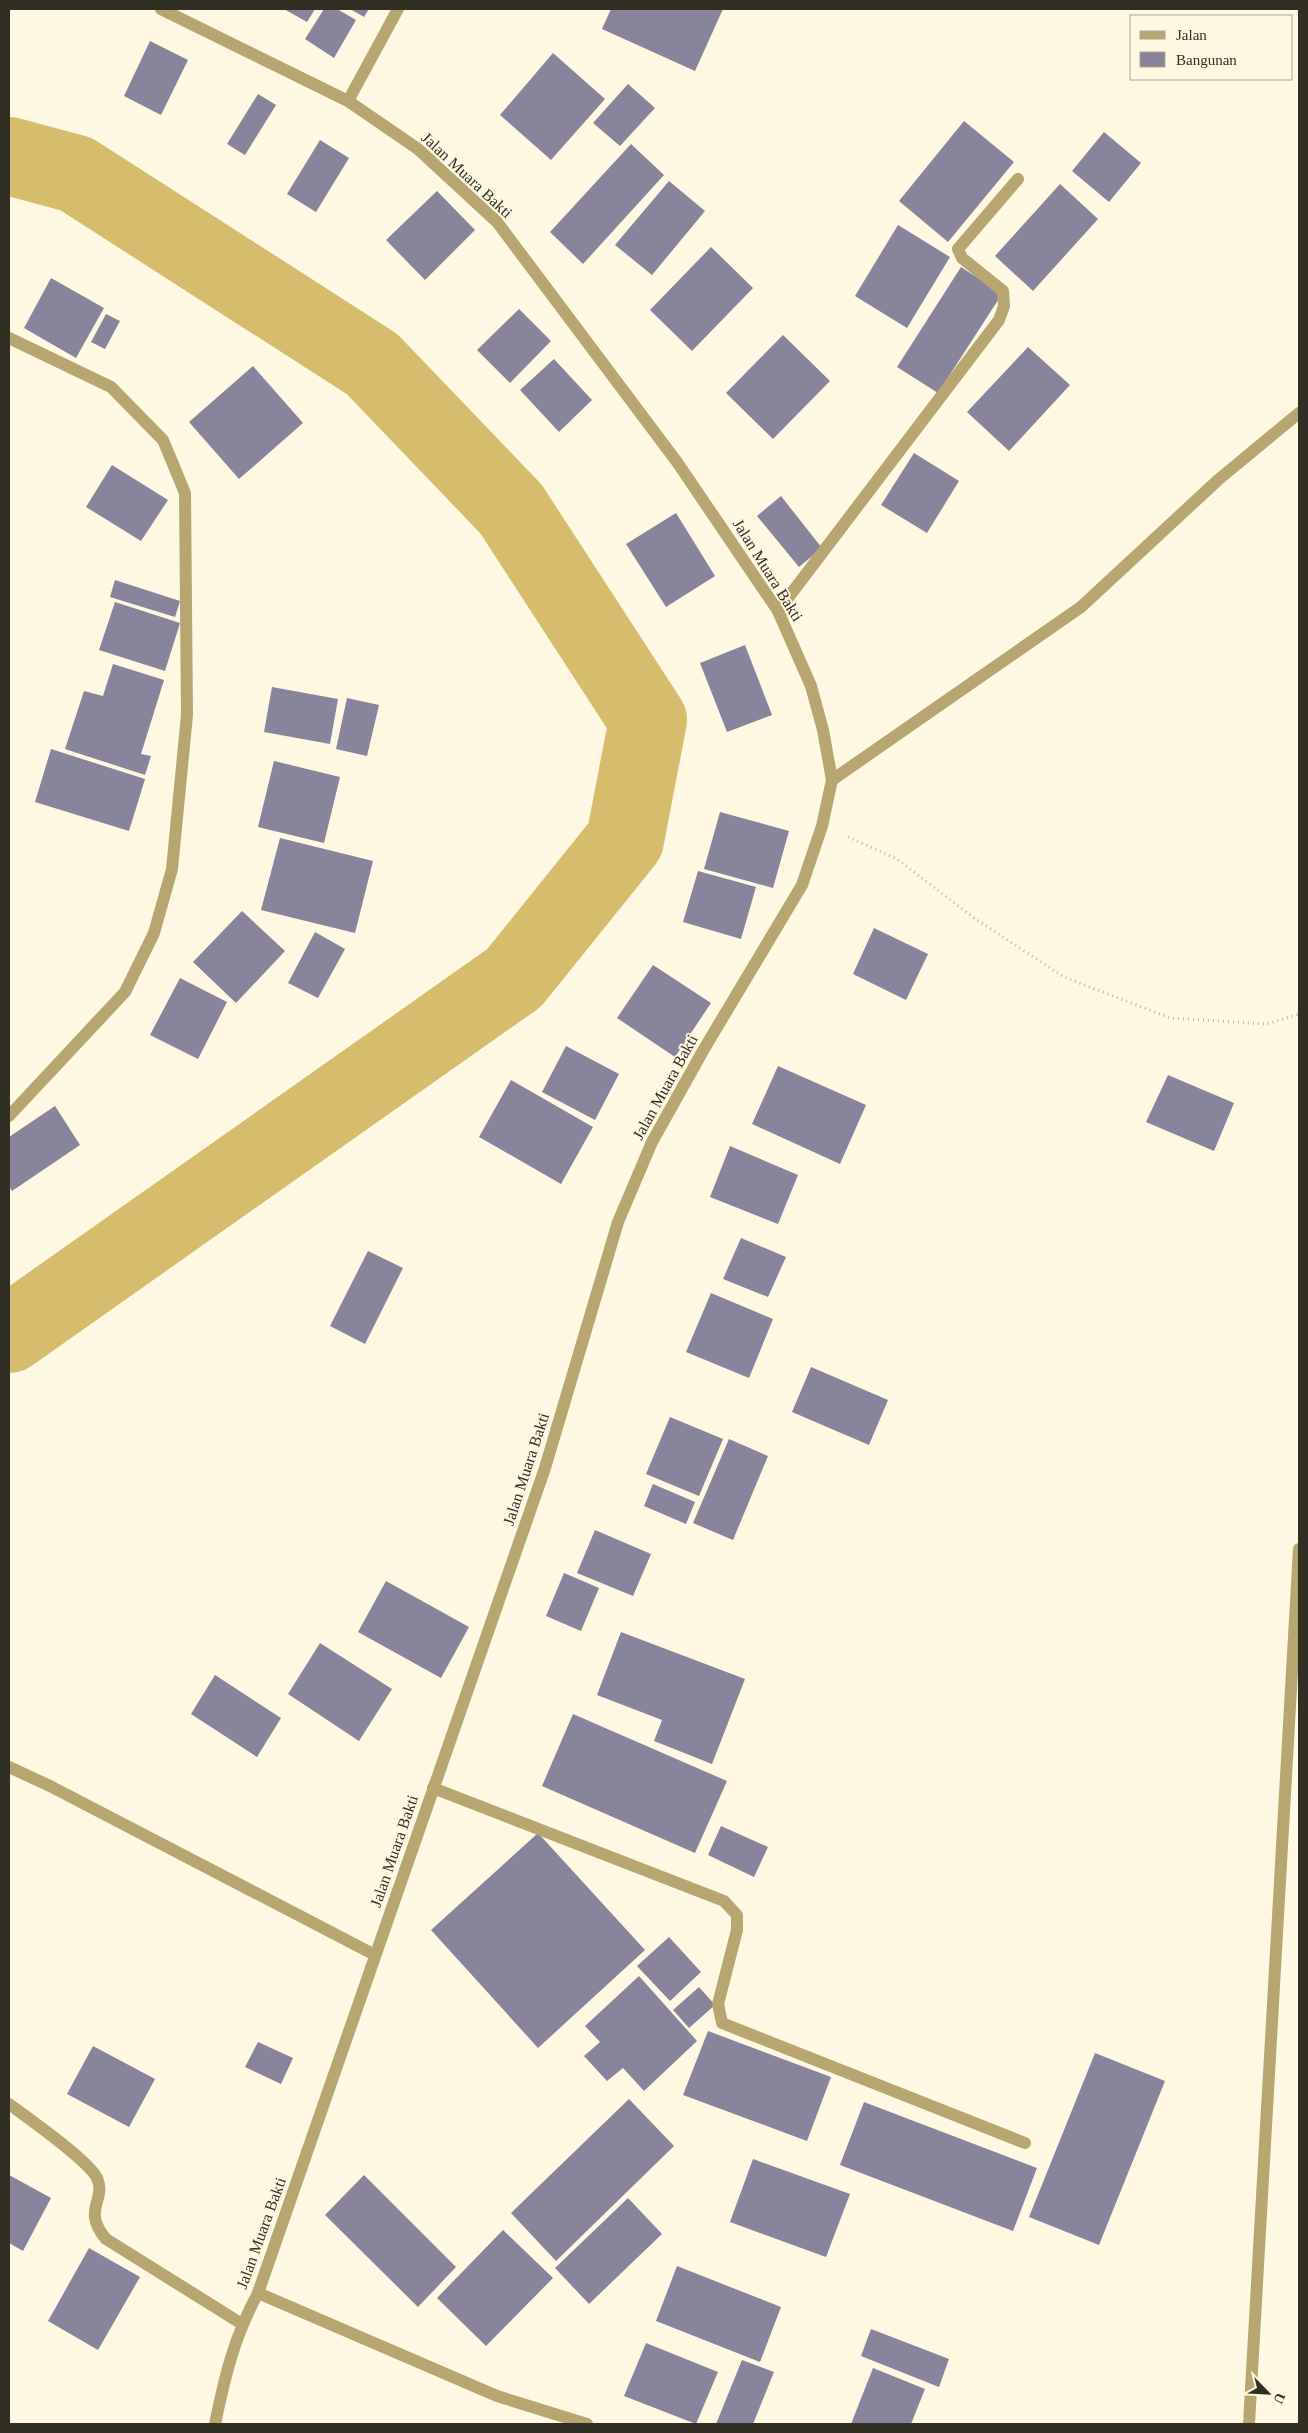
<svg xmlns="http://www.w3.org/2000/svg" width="1308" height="2433" font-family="Georgia,serif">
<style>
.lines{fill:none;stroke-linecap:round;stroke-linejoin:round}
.river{stroke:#d6bd6e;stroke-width:78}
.building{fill:#87849c}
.path{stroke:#bab5a3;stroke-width:3;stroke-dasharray:1 4;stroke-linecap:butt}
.minor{stroke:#b7a671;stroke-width:12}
.tertiary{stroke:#b7a671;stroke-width:12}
.labels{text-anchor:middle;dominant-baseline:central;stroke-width:4;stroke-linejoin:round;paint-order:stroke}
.street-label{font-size:16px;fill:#312e24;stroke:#fef7e2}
</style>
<rect width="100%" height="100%" fill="#fef7e2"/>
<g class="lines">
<!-- river -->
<path class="river" d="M9,156L76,174L372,364L511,509L648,720L625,840L514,978L9,1334"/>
</g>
<!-- building -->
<path class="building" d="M284,9H315L307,22Z
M324,9H337L356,20L334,58L305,39Z
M350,9H369L364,17Z
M611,9H723L695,71L602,29Z
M150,41L188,60L161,115L124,96Z
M553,53L605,99L551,160L500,115Z
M628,84L655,108L620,146L593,123Z
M258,94L276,105L245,155L227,144Z
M964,121L1014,162L948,242L899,201Z
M1104,132L1141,163L1109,202L1072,171Z
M320,140L349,158L316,212L287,194Z
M631,144L664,175L583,264L550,232Z
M669,181L705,211L652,275L615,245Z
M1060,184L1098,219L1033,291L995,256Z
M437,191L475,230L425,280L386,240Z
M898,225L950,257L907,328L855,296Z
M711,247L753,288L692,351L650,310Z
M961,267L1002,294L938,393L897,367Z
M51,278L104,308L76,358L24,328Z
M519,309L551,341L510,383L477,350Z
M106,314L120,321L105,349L91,342Z
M783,335L830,381L773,439L726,393Z
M1028,347L1070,385L1009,451L967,412Z
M554,359L592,400L559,432L520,390Z
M253,366L303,423L239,479L189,422Z
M914,453L959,481L927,533L881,505Z
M112,465L168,500L141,541L86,507Z
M781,496L822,548L799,567L757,516Z
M676,513L715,576L666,607L626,544Z
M115,580L180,601L175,617L110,597Z
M115,602L180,623L165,671L99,650Z
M745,645L772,715L727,732L700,663Z
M113,664L164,680L141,754L151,756L145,775L65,749L84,691L103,696Z
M272,687L338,699L330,744L264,732Z
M347,698L379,705L367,756L336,749Z
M51,749L145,779L129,831L35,802Z
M274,761L340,777L324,843L258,827Z
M720,812L789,831L773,888L704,869Z
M280,838L373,861L355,933L261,910Z
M698,871L756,887L741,939L683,922Z
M242,911L285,951L236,1003L193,962Z
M874,928L928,954L906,1000L853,974Z
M315,932L345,949L318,998L288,983Z
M653,965L711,1003L675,1057L617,1018Z
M180,978L227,1002L198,1059L150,1035Z
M566,1046L619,1074L595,1120L542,1092Z
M778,1066L866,1105L840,1164L752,1124Z
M1168,1075L1234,1103L1214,1151L1146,1122Z
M511,1080L593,1127L561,1184L479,1137Z
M55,1106L80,1145L12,1191L9,1186V1137Z
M730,1146L798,1175L778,1224L710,1197Z
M741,1238L786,1257L768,1297L723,1279Z
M368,1251L403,1268L365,1344L330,1326Z
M711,1293L773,1319L749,1378L686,1352Z
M811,1367L888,1400L869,1445L792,1412Z
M670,1417L723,1439L699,1496L646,1474Z
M729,1439L768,1456L733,1540L693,1523Z
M653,1484L695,1502L686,1524L644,1506Z
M595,1530L651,1554L633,1596L577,1573Z
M564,1573L599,1588L581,1631L546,1616Z
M386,1581L469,1627L441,1678L358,1632Z
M621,1632L745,1679L712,1764L654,1741L662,1720L597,1695Z
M320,1643L392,1689L359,1741L288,1694Z
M215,1675L281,1718L257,1757L191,1714Z
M573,1714L727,1781L695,1853L542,1786Z
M721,1826L768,1847L754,1877L708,1855Z
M538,1833L645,1950L538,2048L431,1930Z
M669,1937L701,1972L670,2001L637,1966Z
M639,1976L697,2041L644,2091L623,2068L607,2081L584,2056L600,2042L585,2026Z
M699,1987L715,2005L689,2028L673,2010Z
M708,2031L831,2077L807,2141L683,2095Z
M258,2042L293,2058L281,2084L245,2067Z
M93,2046L155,2079L129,2127L67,2094Z
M1095,2053L1165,2081L1099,2245L1029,2217Z
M629,2099L674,2146L556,2261L511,2213Z
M864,2102L1037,2168L1013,2231L840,2165Z
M753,2159L850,2194L826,2257L730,2222Z
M9,2175L51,2198L23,2251L9,2243Z
M364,2175L456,2267L418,2307L325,2215Z
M628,2198L662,2234L589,2304L555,2268Z
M503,2230L553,2278L486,2346L437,2298Z
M89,2248L140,2277L98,2350L48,2321Z
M677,2266L781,2307L760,2362L656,2321Z
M871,2329L949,2359L939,2387L861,2356Z
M646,2343L718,2372L696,2424L624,2396Z
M742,2360L774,2372L753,2424H716Z
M873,2368L925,2389L911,2424H851Z"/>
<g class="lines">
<!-- path -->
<path class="path" d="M848,837L897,859L974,918L1064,977L1170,1018L1267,1024L1299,1014"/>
<!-- minor -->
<path class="minor" d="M9,338L111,387L163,440L185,493L187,715L172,869L154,933L125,992L9,1116
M778,611L999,320L1004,306L1003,291L962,258L958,249L1018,179
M832,780L1081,607L1218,480L1299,413
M9,1767L50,1786L375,1955
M433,1788L724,1901L737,1915V1930L718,2004L722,2023L1025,2143
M9,2104C28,2118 88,2160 97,2178C107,2200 81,2210 106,2239L242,2324
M258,2293L497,2396L587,2424
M1249,2424L1299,1549"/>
<!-- tertiary -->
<path class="tertiary" d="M161,9L348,101L418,149L497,222L677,462L778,611L811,686L823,730L832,780L822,826L802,885L704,1049L652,1142L618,1222L545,1468L258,2293C234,2337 225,2376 215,2424
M348,101L398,9"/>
</g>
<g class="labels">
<!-- street labels -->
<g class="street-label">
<text transform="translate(467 175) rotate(43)">Jalan Muara Bakti</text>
<text transform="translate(768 570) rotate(58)">Jalan Muara Bakti</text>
<text transform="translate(665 1087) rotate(-61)">Jalan Muara Bakti</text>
<text transform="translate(526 1469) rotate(-72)">Jalan Muara Bakti</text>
<text transform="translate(394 1851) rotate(-71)">Jalan Muara Bakti</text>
<text transform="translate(261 2233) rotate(-70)">Jalan Muara Bakti</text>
</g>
</g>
<!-- border -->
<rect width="1308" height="2433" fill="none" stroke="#312e24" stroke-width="20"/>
<!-- legend -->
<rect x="1130" y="15" width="162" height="65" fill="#fef7e2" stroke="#aca796"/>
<rect x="1140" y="31" width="25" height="8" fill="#b7a671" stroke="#aca796"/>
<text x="1176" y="40" font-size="15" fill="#312e24">Jalan</text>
<rect x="1140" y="52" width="25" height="15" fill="#87849c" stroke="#aca796"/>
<text x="1176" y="65" font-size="15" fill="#312e24">Bangunan</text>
<!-- north arrow -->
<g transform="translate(1268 2393) rotate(114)" stroke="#fef7e2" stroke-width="4" paint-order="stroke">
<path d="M0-4L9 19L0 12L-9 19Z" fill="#312e24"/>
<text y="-8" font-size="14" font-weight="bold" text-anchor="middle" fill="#312e24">U</text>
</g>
</svg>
